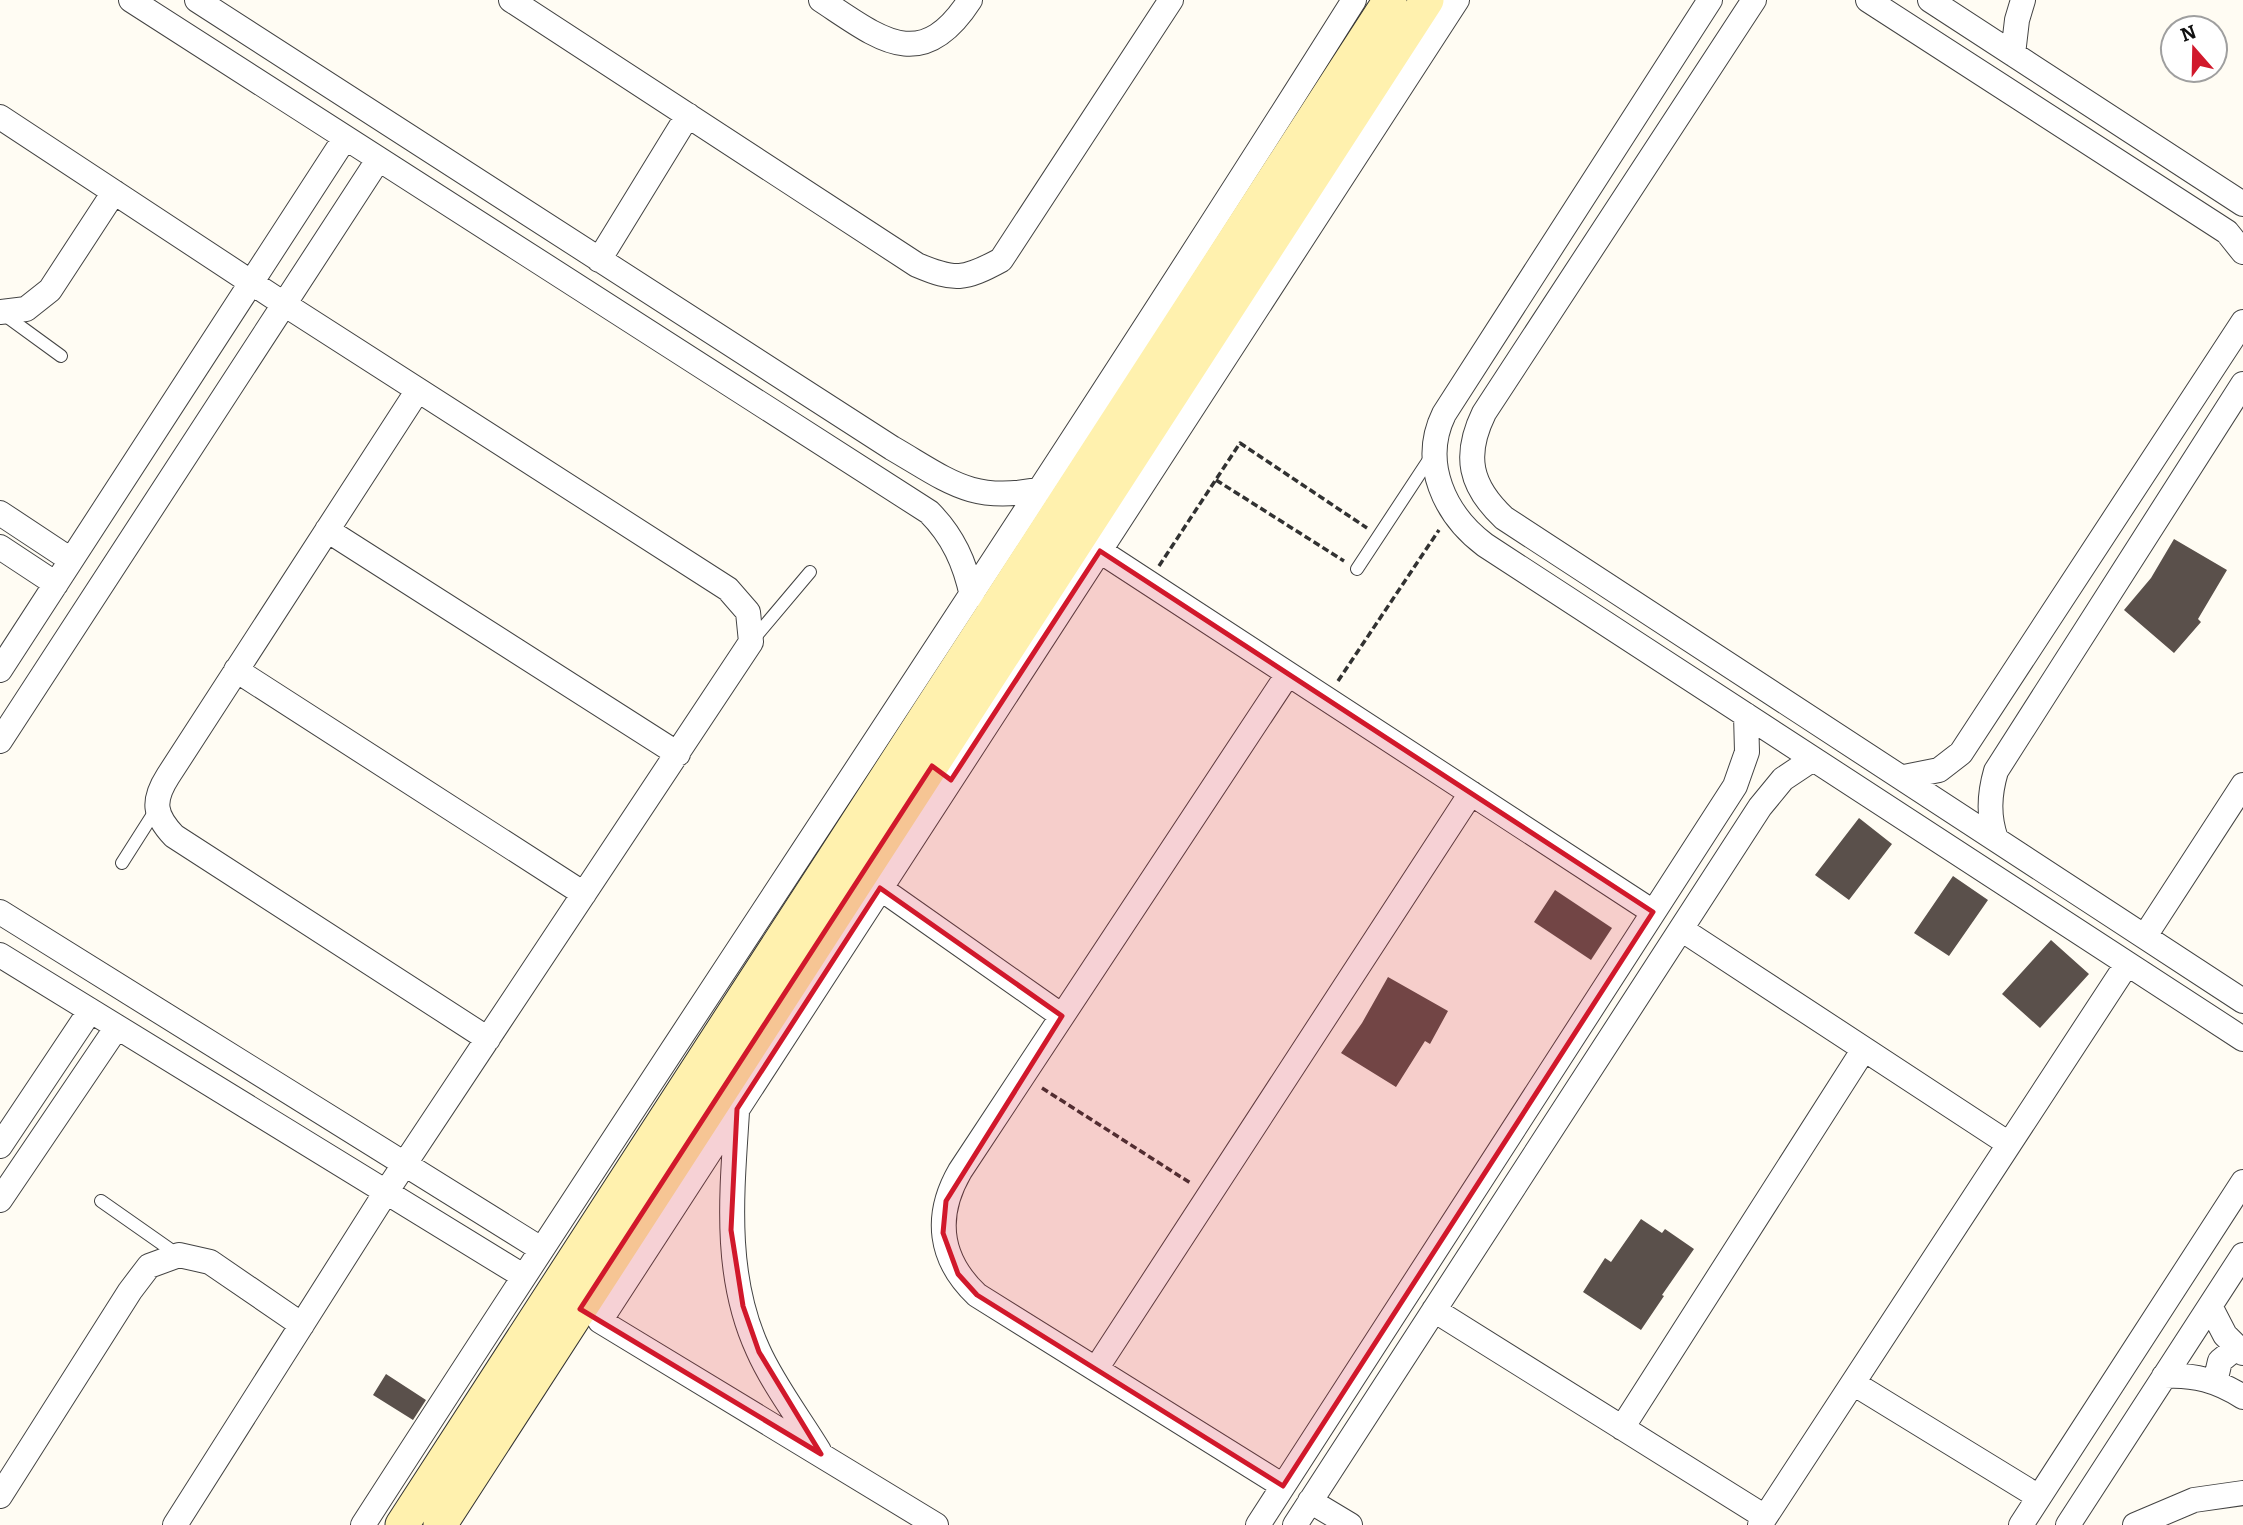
<svg xmlns="http://www.w3.org/2000/svg" width="2243" height="1525" font-family="Bitter,serif">
<style>
.building{fill:#5a504b}
.lines{fill:none;stroke-linecap:round;stroke-linejoin:round}
.lane-casing{stroke:#434343;stroke-width:14}
.street-casing{stroke:#434343;stroke-width:26}
.secondary-casing{stroke:#323232;stroke-width:35}
.path{stroke:#323232;stroke-width:3.5;stroke-dasharray:7 3.5;stroke-linecap:butt}
.lane{stroke:#fff;stroke-width:12}
.street{stroke:#fff;stroke-width:24}
.secondary{stroke:#fff1ae;stroke-width:33}
.marked{fill:#d1182b;fill-opacity:0.2;stroke:#d1182b;stroke-width:5;stroke-linejoin:round}
</style>
<rect width="100%" height="100%" fill="#fffcf3"/>
<!-- building -->
<path class="building" d="M2174,539L2227,570L2198,619L2201,622L2174,653L2124,610L2151,578Z
M1859,818L1892,844L1849,900L1815,875Z
M1953,876L1988,900L1949,956L1914,933Z
M1555,890L1612,928L1591,960L1534,922Z
M2051,940L2089,974L2040,1028L2002,994Z
M1388,977L1448,1011L1430,1044L1425,1041L1396,1087L1341,1053L1362,1023Z
M1641,1219L1662,1233L1665,1229L1694,1249L1662,1295L1664,1296L1641,1330L1583,1292L1605,1258L1611,1262Z
M386,1374L426,1400L413,1420L373,1395Z"/>
<g class="lines">
<defs>
<path id="lane" d="M2,313L61,356
M1357,569L1432,455
M751,642L810,572
M122,863L157,808
M101,1201L178,1255"/>
<path id="street" d="M131,0L929,512C953,536 965,563 972,596
M197,0L892,448C949,481 972,504 1042,489
M511,0L917,265C955,281 964,280 1001,260L1171,0
M821,0C879,38 921,76 970,0
M1710,0L1444,414C1420,463 1445,515 1485,545L2243,1039
M1754,0L1484,413C1463,456 1470,486 1504,518L2243,1001
M1868,0L2227,232L2243,252
M1930,0L2243,204
M2013,54L2017,20L2023,0
M0,117L284,304L728,589L748,612L751,642L386,1192L175,1525
M599,260L688,115
M0,312L26,309L50,290L114,192
M418,390L168,776C152,801 154,815 174,836L488,1039
M0,513L71,560
M327,530L678,754
M0,547L56,584
M1100,551L1653,912
M0,670L345,138
M236,670L584,894
M0,741L378,160
M1904,777L1939,770L1961,753L2243,322
M1996,839C1988,816 1989,795 1996,771L2243,384
M880,888L1062,1016
M0,912L541,1249
M1681,929L2009,1144
M2145,936L2243,785
M0,955L523,1276
M737,1112C732,1192 723,1274 758,1350C773,1384 799,1418 819,1451
M0,1146L90,1011
M0,1200L117,1027
M2210,1306L2225,1335L2243,1353
M1434,1310L1765,1517
M1096,1369L1471,793
M2164,1376C2194,1374 2218,1381 2243,1397
M2215,1382L2220,1361L2236,1348
M1853,1383L2039,1497
M1622,1428L1864,1049
M1283,1486L977,1295C939,1259 934,1216 960,1171L1288,674
M0,1496L130,1291L149,1266L179,1255L210,1262L302,1325
M1310,1501L1350,1525
M363,1525C691,1015 1031,513 1354,0
M936,1525L600,1321L1457,0
M1258,1525L1735,786L1747,752L1746,715
M1295,1525L1760,807L1783,779L1813,759
M1760,1525L2127,964
M2021,1525L2243,1182
M2068,1525L2243,1255
M2135,1525L2194,1500L2243,1493"/>
<path id="secondary" d="M402,1525L1390,0
M440,1525L1427,0"/>
</defs>
<!-- lane casing -->
<use href="#lane" class="lane-casing"/>
<!-- street casing -->
<use href="#street" class="street-casing"/>
<!-- secondary casing -->
<use href="#secondary" class="secondary-casing"/>
<!-- path -->
<path class="path" d="M1216,480L1344,561
M1159,566L1240,443L1367,528
M1338,681L1439,530
M1042,1088L1192,1184"/>
<!-- lane -->
<use href="#lane" class="lane"/>
<!-- street -->
<use href="#street" class="street"/>
<!-- secondary -->
<use href="#secondary" class="secondary"/>
</g>
<!-- marked area -->
<path class="marked" d="M1100,551L1653,912L1283,1486L977,1295L958,1274L943,1233L946,1201L1062,1016L880,888L737,1109L731,1230L743,1306L759,1352L821,1454L580,1309L932,766L951,780Z"/>
<!-- north arrow -->
<g transform="translate(2194 49) rotate(340)"><circle r="33" fill="#ffffff" stroke="#9f9f9f" stroke-width="2"/>
<path d="M0-5L12 26L0 18L-12 26Z" fill="#d1182b"/>
<text y="-10" font-size="19" font-weight="bold" text-anchor="middle" fill="#101010">N</text>
</g>
</svg>
